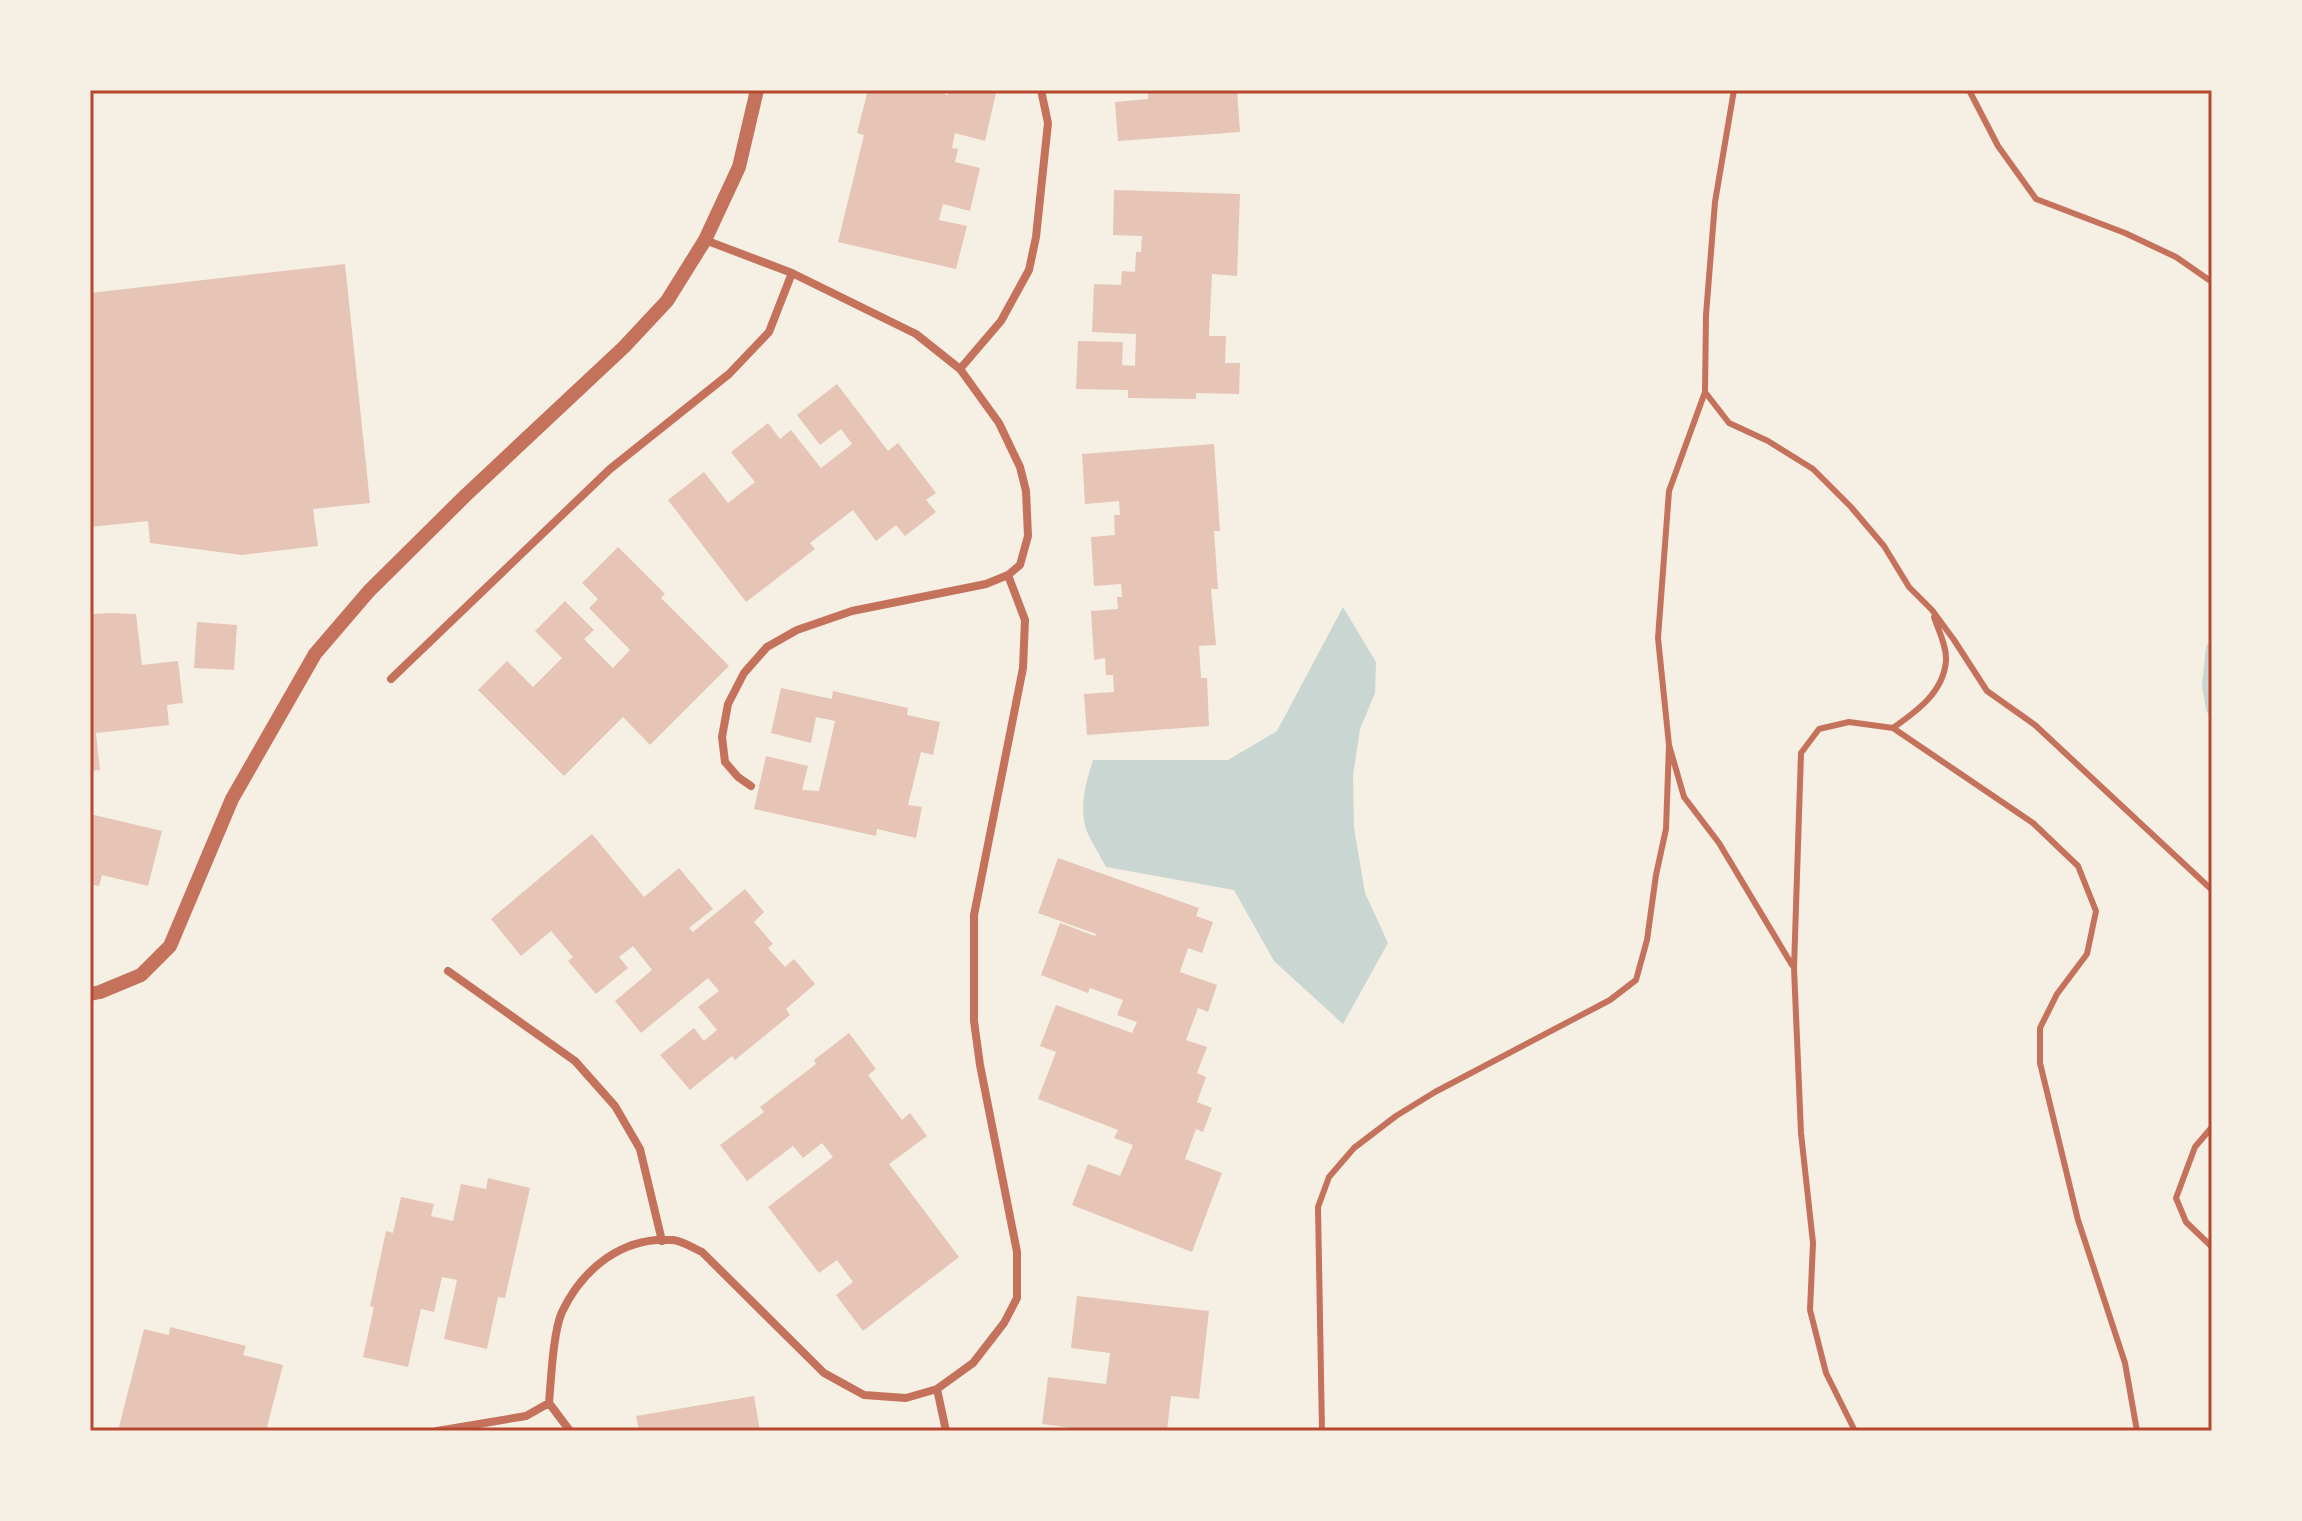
<svg xmlns="http://www.w3.org/2000/svg" width="2302" height="1521" font-family="'DM Sans',sans-serif">
<style>
.water{fill:#c9d6d2}
.lines{fill:none;stroke-linecap:round;stroke-linejoin:round}
.stream{stroke:#c9d6d2;stroke-width:12}
.building{fill:#e6c5b7}
.service{stroke:#c5725c;stroke-width:6}
.minor{stroke:#c5725c;stroke-width:8}
.tertiary{stroke:#c5725c;stroke-width:14}
.neatline{fill:none;stroke:#b5482f;stroke-width:3}
</style>
<rect width="100%" height="100%" fill="#f6efe4"/>
<!-- water -->
<path class="water" d="M1343,607L1376,662L1375,693L1360,729L1353,776L1354,828L1365,893L1388,943L1343,1024L1274,961L1234,890L1106,867C1101,857 1095,848 1090,838C1077,814 1085,785 1093,760H1228L1277,731Z"/>
<g class="lines">
<!-- stream -->
<path class="stream" d="M2212,648L2208,685L2212,709"/>
</g>
<!-- building -->
<path class="building" d="M868,90H943L942,93L948,95L949,90L996,93L985,141L955,133L952,148L958,149L955,162L980,168L970,211L943,204L939,220L967,226L956,269L838,242L864,135L857,133Z
M1148,90H1237L1240,132L1118,141L1115,102L1148,99Z
M1114,190L1240,194L1237,276L1212,274L1209,336H1226L1225,363H1240L1239,394L1196,393V399L1128,398V390L1076,389L1078,341L1123,342L1122,365L1135,366L1136,334L1092,332L1094,284L1121,285L1122,271L1135,272L1136,252H1141L1142,236L1113,235Z
M345,264L370,503L313,509L318,546L242,555L150,543L148,521L90,527V293Z
M837,384L888,451L898,443L936,493L926,500L936,512L905,536L896,525L876,541L853,510L810,543L815,549L746,602L668,500L704,472L728,503L755,482L731,452L768,423L780,439L791,430L821,468L852,444L841,429L820,445L797,415Z
M1214,444L1220,531H1214L1218,589H1211L1216,645L1199,646L1201,678H1207L1209,726L1087,735L1084,694L1114,692L1113,675H1106L1105,658L1094,660L1091,611L1118,609L1117,597H1122L1121,584L1094,586L1091,537L1115,535L1114,515H1120L1119,501L1085,504L1082,454Z
M618,547L665,594L661,598L729,666L650,745L623,717L564,776L478,690L507,661L533,687L562,658L535,631L565,601L594,630L584,639L613,668L630,650L589,608L598,599L582,583Z
M112,613L136,614L142,665L178,661L183,703L167,705L169,725L96,733L100,770L90,771V614Z
M197,622L237,625L234,670L194,668Z
M781,688L832,699L833,691L908,708L907,715L940,722L933,755L921,752L908,805L922,807L916,838L877,829L876,836L754,809L766,756L808,766L802,790L819,791L835,721L816,717L811,743L771,733Z
M90,814L162,831L148,886L102,875L99,886L90,884Z
M592,834L644,897L679,868L713,909L689,928L693,932L745,889L764,912L754,922L773,944L768,948L785,967L794,959L815,984L786,1009L790,1015L735,1060L732,1056L690,1090L660,1055L694,1028L704,1041L717,1030L698,1007L719,991L708,978L641,1033L615,1001L652,970L633,946L619,957L628,968L596,994L568,961L573,957L551,931L521,956L491,919Z
M1058,858L1199,908L1196,916L1213,922L1202,953L1188,948L1180,972L1217,985L1208,1012L1198,1008L1186,1040L1207,1047L1197,1073L1206,1077L1197,1102L1212,1108L1203,1132L1196,1129L1185,1159L1222,1173L1192,1252L1072,1205L1088,1164L1120,1176L1133,1145L1114,1138L1118,1130L1038,1099L1056,1052L1040,1046L1056,1005L1132,1033L1137,1022L1117,1015L1123,1000L1090,988L1088,993L1041,975L1060,923L1095,936L1096,934L1038,913Z
M849,1033L876,1069L868,1075L902,1120L910,1113L927,1136L889,1164L959,1257L863,1331L836,1295L853,1282L837,1260L819,1273L768,1207L833,1157L822,1143L803,1158L793,1146L747,1181L720,1145L764,1112L760,1107L816,1064L814,1060Z
M488,1178L530,1188L505,1298L498,1297L487,1349L444,1339L457,1280L442,1277L434,1312L421,1309L408,1367L363,1357L374,1307L370,1306L386,1231L393,1233L401,1197L434,1204L431,1216L453,1221L461,1184L486,1189Z
M1077,1296L1209,1311L1199,1399L1171,1396L1167,1431H1073V1428L1042,1424L1048,1377L1106,1384L1110,1353L1071,1348Z
M170,1327L246,1346L243,1355L283,1365L266,1431H118L144,1329L169,1335Z
M754,1396L760,1431H639L636,1416Z"/>
<g class="lines">
<!-- service -->
<path class="service" d="M1734,90L1715,202L1706,315L1705,392L1729,423L1768,441L1813,469L1851,507L1884,546L1909,587L1932,610L1954,640L1987,691L2035,725L2212,890
M1969,90L1998,146L2036,199L2125,233L2176,257L2212,282
M1705,392L1669,491L1658,638L1669,745L1684,797L1719,843L1792,965
M1893,728L2033,823L2078,866L2096,911L2087,954L2057,994L2040,1028V1063L2078,1220L2125,1363L2137,1431
M2212,1127L2195,1147L2176,1198L2186,1222L2212,1247
M1322,1431L1318,1207L1329,1177L1354,1148L1396,1116L1435,1092L1610,1000L1636,980L1647,940L1656,875L1666,829L1669,745
M1855,1431L1826,1373L1810,1310L1813,1243L1801,1133L1794,968L1801,753L1819,729L1849,722L1893,728C1917,711 1944,692 1946,660C1947,647 1938,629 1934,617"/>
<!-- minor -->
<path class="minor" d="M705,240L792,273L916,334L960,369L999,423L1020,467L1026,491L1028,536L1020,565L1008,575L986,584L852,611L797,630L767,647L744,673L728,704L722,737L725,762L738,777L751,786
M960,369L1001,321L1029,270L1036,237L1048,123L1041,90
M391,679L610,469L729,374L769,332L792,273
M448,971L575,1061L615,1106L640,1149L662,1241
M937,1389L946,1431
M549,1403C551,1380 553,1332 562,1312C583,1268 623,1236 673,1240C683,1241 693,1248 702,1252L824,1373L864,1395L906,1398L937,1389L973,1363L1004,1323L1017,1298V1252L980,1065L974,1021V915L1023,668L1025,620L1008,575
M549,1403L570,1431
M437,1431L526,1416L549,1403"/>
<!-- tertiary -->
<path class="tertiary" d="M90,994L100,992L141,975L170,946L232,799L315,654L369,591L466,495L624,347L667,301L705,240L739,167L757,90"/>
</g>
<!-- border -->
<rect width="2302" height="1521" fill="none" stroke="#f6efe4" stroke-width="184"/>
<rect x="92" y="92" width="2118" height="1337" class="neatline"/>
</svg>
